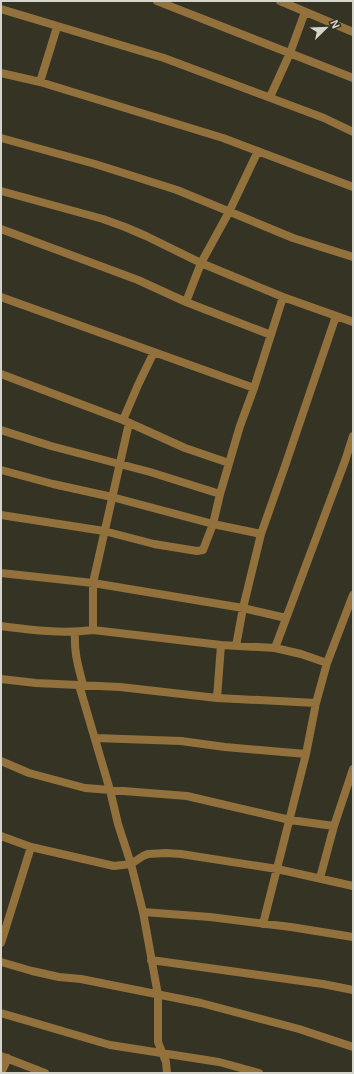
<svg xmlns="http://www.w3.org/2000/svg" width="354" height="1074" font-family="Helvetica,sans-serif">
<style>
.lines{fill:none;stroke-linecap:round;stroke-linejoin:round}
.minor{stroke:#93713d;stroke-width:8}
</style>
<rect width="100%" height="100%" fill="#353424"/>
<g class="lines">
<!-- minor -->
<path class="minor" d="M157,1L353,78
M280,1L353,32
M1,9L164,58L324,118L353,132
M1,73L40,82L223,138L353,187
M40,82L57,27
M270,97L290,53L305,12
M1,138L95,164L177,190L293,238L353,257
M1,191L103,219L125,227L146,236L201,263L283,297L353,322
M1,229L138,280L186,302L271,335
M1,297L254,388
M186,302L201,263L229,212L258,151
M1,374L123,420L185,448L229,463
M123,420L138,385L154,352
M1,430L51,446L150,472L220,494
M1,470L53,484L112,497L213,524L261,534
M1,515L104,531L154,544L197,551L203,550L213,524L220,494L240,426L254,388L283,297
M1,573L93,583L243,608L286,618
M1,626C32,630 62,634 93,630L221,645L275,648L301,654L327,663
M93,630V583L129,423
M75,633C74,653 78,665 83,685
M236,646L243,608L261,534L285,466L336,316
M275,648L345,461L353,436
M1,679L36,683L120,687L217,698L316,703
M79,685L110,790L118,824L131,864L143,912L158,995V1042L166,1062L167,1073
M217,698L221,645
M95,738L181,741L225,747L306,754
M1,761L29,773L85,788L187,796L290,820L334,826
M1,836L31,847L114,866L131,864L143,856L148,854L166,853L181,854L277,869L353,886
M320,878L334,826L353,769
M143,912L210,917L291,927L353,937
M263,924L306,754L316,703L327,663L353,595
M1,943L31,847
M151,960L323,984L353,990
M1,962L32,971L59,977L81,979L201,1003L299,1029L353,1047
M1,1013L110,1045L219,1062L259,1073
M1,1056L45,1073
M1,1073L8,1058"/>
</g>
<!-- border -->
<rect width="354" height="1074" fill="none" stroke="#d5d5cb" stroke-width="4"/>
<!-- north arrow -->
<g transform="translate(326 28) rotate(67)" stroke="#353424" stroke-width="3" paint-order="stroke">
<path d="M0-3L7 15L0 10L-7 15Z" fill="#d5d5cb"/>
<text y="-6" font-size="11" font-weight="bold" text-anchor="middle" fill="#d5d5cb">N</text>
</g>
</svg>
